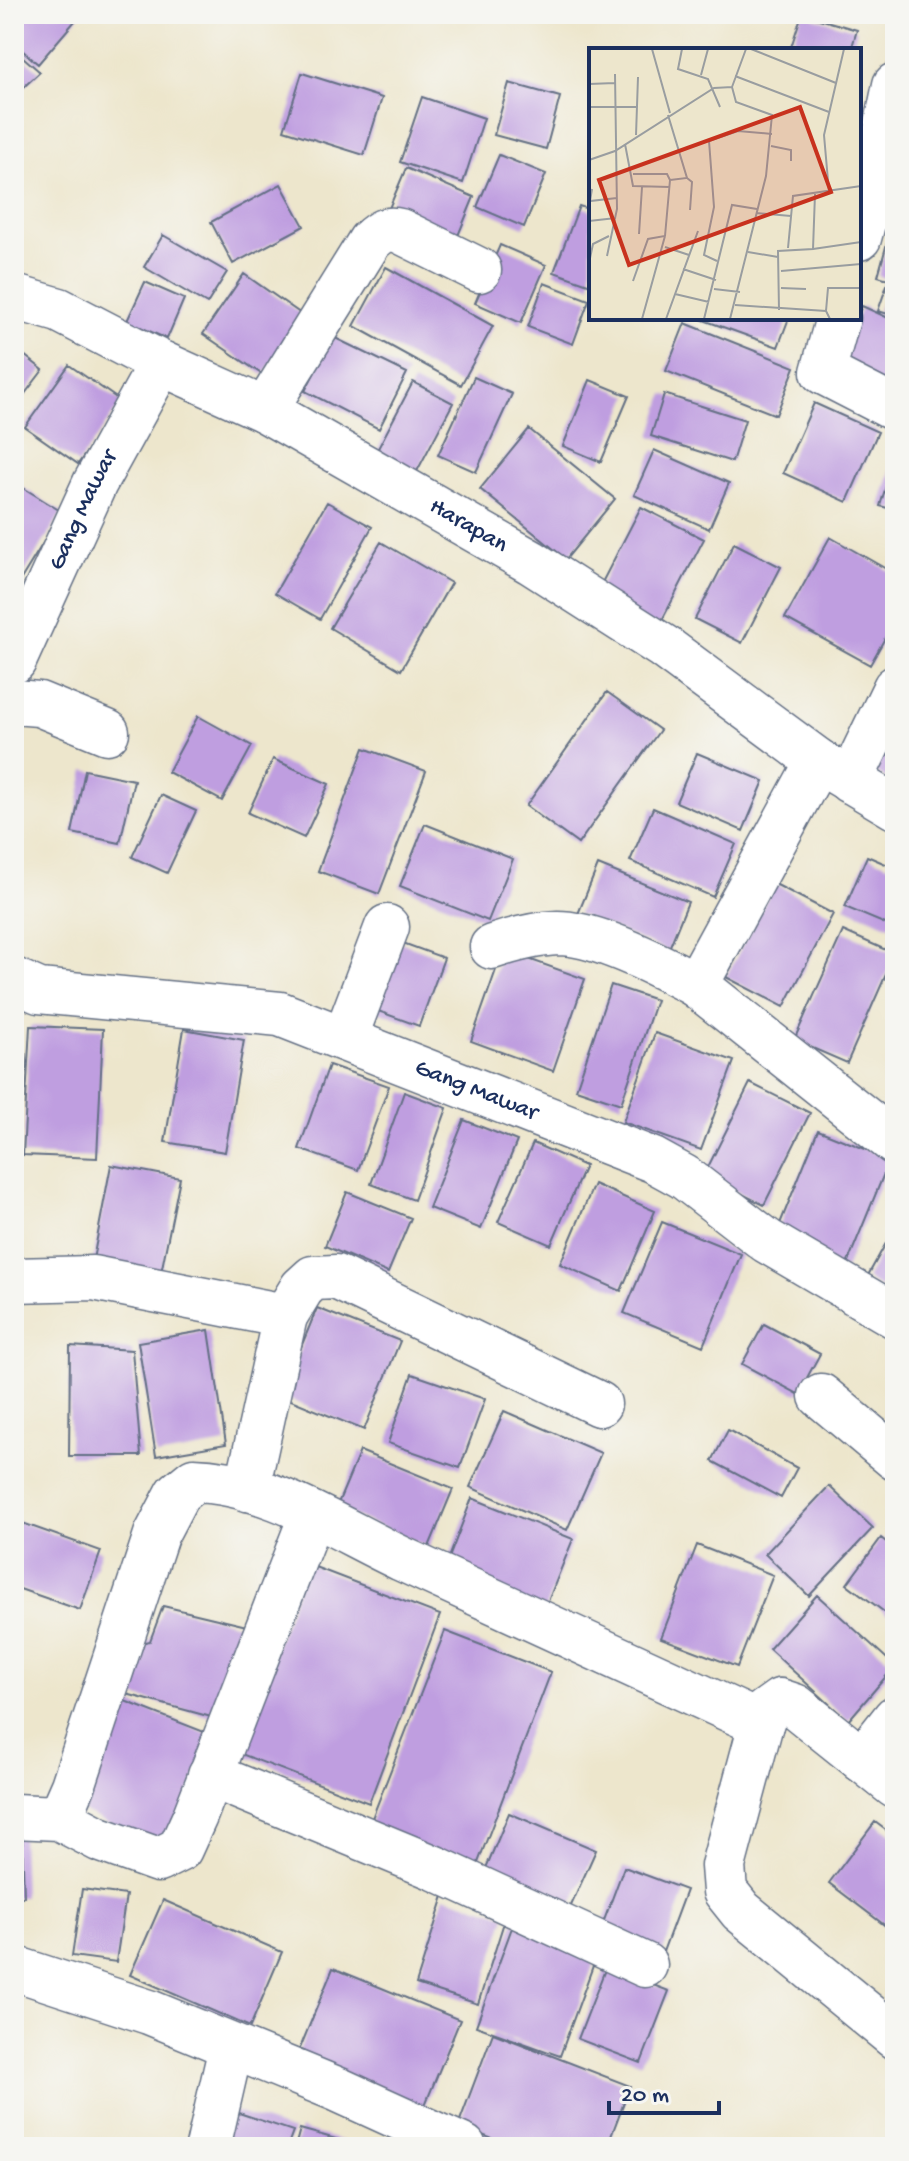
<svg xmlns="http://www.w3.org/2000/svg" width="909" height="2161" font-family="'Gochi Hand',sans-serif">
<style>
.building{fill:#bf9ee0}
.lines{fill:none;stroke-linecap:round;stroke-linejoin:round}
.minor-casing{stroke:#646f84;stroke-width:47}
.minor{stroke:#fff;stroke-width:44}
.labels{text-anchor:middle;dominant-baseline:central;stroke-width:6;stroke-linejoin:round;paint-order:stroke}
.street-label{font-size:24px;fill:#1b2f5e;stroke:#f6f6f2}
.inset-road{fill:none;stroke:#999da0;stroke-width:2}
.view{fill:#c8321e;fill-opacity:0.15;stroke:#c8321e;stroke-width:4}
.inset-edge{fill:none;stroke:#1b2f5e;stroke-width:4}
</style>
<rect width="100%" height="100%" fill="#f6f6f2"/>
<filter id="ink" filterUnits="userSpaceOnUse"><feTurbulence type="fractalNoise" baseFrequency=".0125" numOctaves="2"/><feDisplacementMap in="SourceGraphic" scale="16" xChannelSelector="R" yChannelSelector="G"/><feConvolveMatrix kernelMatrix="1 2 1 2 8 2 1 2 1" color-interpolation-filters="sRGB"/></filter>
<filter id="wash" filterUnits="userSpaceOnUse"><feTurbulence type="fractalNoise" baseFrequency=".006" numOctaves="4" result="noise"/><feDisplacementMap in="SourceGraphic" scale="32" xChannelSelector="R" yChannelSelector="G"/><feGaussianBlur stdDeviation="1.8" result="paint"/><feColorMatrix in="noise" values="0 0 0 0 0 0 0 0 0 0 0 0 0 0 0 0 0 1.4 0 .05"/><feComposite in="paint" operator="in"/></filter>
<g filter="url(#wash)">
<rect width="100%" height="100%" fill="#ede6cc"/>
<g id="blocks">
<!-- building -->
<path class="building" d="M14,14H81L38,64L14,43Z
M802,14L857,30L851,50H790Z
M14,49L40,72L14,96Z
M302,73L382,98L364,155L284,130Z
M509,83L560,97L546,149L494,135Z
M422,97L484,118L463,183L400,162Z
M499,155L546,174L524,227L477,207Z
M406,168L474,197L455,243L387,213Z
M281,184L304,226L233,264L211,222Z
M579,206L591,210V285L554,272Z
M890,232L895,233V281L878,276Z
M163,235L227,272L207,304L144,267Z
M500,245L546,265L521,323L475,303Z
M386,267L493,326L461,385L354,326Z
M244,274L304,316L263,375L203,334Z
M145,282L184,299L167,339L127,321Z
M888,282L895,284V316L878,311Z
M544,283L589,300L573,344L528,327Z
M862,306L895,321V398L833,370Z
M698,318H789L778,347Z
M685,323L795,367L776,415L666,371Z
M333,337L407,373L379,429L305,391Z
M14,347L43,370L14,408Z
M69,365L122,402L78,464L25,427Z
M474,377L512,394L476,472L438,455Z
M590,380L629,396L601,462L563,446Z
M413,382L453,403L414,477L374,456Z
M664,394L745,420L732,462L651,436Z
M814,403L878,432L847,502L783,473Z
M529,429L615,499L566,559L480,489Z
M654,450L729,483L709,529L634,495Z
M895,456V510L880,506Z
M14,482L62,512L18,584L14,582Z
M327,502L372,527L320,619L275,593Z
M641,507L704,539L658,628L595,596Z
M830,537L895,574V620L870,665L785,618Z
M381,542L451,583L401,670L330,628Z
M734,543L781,567L742,643L695,619Z
M607,692L660,730L578,844L526,806Z
M198,716L252,746L222,801L168,772Z
M895,730V784L871,769Z
M364,748L426,771L379,894L318,871Z
M697,753L764,781L743,831L676,802Z
M273,759L329,784L304,838L248,813Z
M85,770L134,780L120,843L72,833Z
M161,795L196,811L167,873L132,857Z
M653,808L736,844L713,897L630,861Z
M425,824L513,859L488,921L400,886Z
M867,856L895,868V928L845,907Z
M598,865L688,902L668,951L578,914Z
M775,884L833,914L784,1007L726,977Z
M843,931L895,954L847,1063L794,1040Z
M392,939L444,958L419,1026L367,1007Z
M503,950L585,979L553,1071L471,1041Z
M611,985L656,1000L621,1104L576,1089Z
M30,1026L103,1029L97,1158L23,1155Z
M184,1029L244,1040L225,1152L165,1142Z
M655,1033L734,1061L701,1150L623,1122Z
M329,1065L389,1086L358,1170L299,1149Z
M750,1083L810,1113L764,1205L704,1175Z
M404,1092L447,1108L414,1200L371,1184Z
M464,1120L517,1141L481,1229L429,1208Z
M818,1130L890,1159L845,1269L773,1241Z
M533,1143L585,1166L551,1245L498,1222Z
M111,1165L180,1178L159,1283L91,1270Z
M594,1184L655,1211L621,1291L560,1264Z
M347,1192L411,1218L388,1273L325,1246Z
M662,1222L741,1254L703,1346L624,1313Z
M895,1227V1296L866,1279Z
M317,1308L400,1341L364,1430L281,1396Z
M764,1324L820,1354L798,1394L742,1364Z
M209,1330L226,1444L156,1456L138,1342Z
M70,1346L132,1350L141,1456H69Z
M412,1374L485,1399L460,1468L388,1443Z
M504,1411L601,1453L567,1530L470,1487Z
M728,1430L797,1468L781,1498L712,1461Z
M360,1451L453,1489L429,1547L336,1508Z
M829,1486L873,1528L809,1596L765,1554Z
M472,1498L573,1539L544,1611L444,1571Z
M14,1520L101,1551L80,1610L14,1587Z
M881,1538L895,1549V1620L847,1584Z
M697,1545L773,1575L737,1667L661,1638Z
M307,1564L440,1615L369,1803L236,1752Z
M817,1595L895,1666L848,1721L769,1649Z
M163,1606L255,1628L226,1721L119,1692L136,1644L150,1641Z
M445,1631L551,1672L476,1868L369,1826Z
M117,1698L212,1735L166,1851L82,1811Z
M509,1813L596,1850L566,1917L481,1880Z
M875,1822L895,1837V1916L887,1927L829,1883Z
M22,1832L24,1897H14V1833Z
M624,1867L686,1890L661,1957L599,1934Z
M82,1889L126,1895L116,1962L72,1956Z
M444,1896L506,1916L478,2004L416,1984Z
M163,1900L282,1952L250,2027L130,1975Z
M514,1922L598,1952L560,2056L476,2026Z
M606,1967L669,1991L641,2063L578,2039Z
M333,1968L460,2020L423,2110L296,2058Z
M493,2033L630,2086L607,2147H514L458,2126Z
M233,2111L293,2131L287,2147H221Z
M300,2129L361,2146V2147H295Z"/>
</g>
</g>
<g filter="url(#ink)">
<use href="#blocks" fill-opacity="0" stroke="#646f84" stroke-width="2"/>
<g class="lines">
<defs>
<g id="minor">
<path d="M859,238L879,163L895,85"/>
<path id="s1" d="M14,297L59,310L161,363L265,410L531,562L664,647L818,761L895,807"/>
<path d="M838,318L823,372L895,409"/>
<path d="M265,410L370,241C380,232 386,227 400,231L479,270"/>
<path id="s2" d="M14,661L95,483L161,363"/>
<path d="M14,702L39,704L107,732"/>
<path d="M818,761L696,985L895,1143"/>
<path d="M850,781L895,688"/>
<path d="M492,947C513,940 535,934 558,933C597,933 661,966 696,985"/>
<path id="s3" d="M14,980L39,991L280,1014L653,1160L684,1177L767,1241L895,1316"/>
<path d="M345,1038L387,927"/>
<path d="M14,1280L93,1278L285,1316L247,1489"/>
<path d="M285,1316L302,1288L313,1278L336,1277L599,1404"/>
<path d="M821,1396L895,1458"/>
<path d="M761,1724L766,1711L780,1701L795,1706L895,1786"/>
<path d="M862,1760L895,1718"/>
<path d="M210,1775L435,1868L645,1965"/>
<path d="M14,1816L59,1818L99,1839L158,1860L180,1849L195,1816L312,1514"/>
<path d="M59,1818L73,1786L156,1535L178,1493L194,1480C269,1482 336,1528 402,1559C522,1614 642,1669 761,1724L723,1866L725,1891L741,1911L895,2037"/>
<path d="M14,1968L149,2012L339,2090L464,2147"/>
<path d="M208,2147L231,2047"/>
</g>
</defs>
<!-- minor casing -->
<use href="#minor" class="minor-casing"/>
<!-- minor -->
<use href="#minor" class="minor"/>
</g>
</g>
<g class="labels">
<!-- street labels -->
<g class="street-label">
<text stroke="none"><textPath href="#s2" startOffset="166">Gang Mawar</textPath></text>
<text stroke="none"><textPath href="#s1" startOffset="510">Harapan</textPath></text>
<text stroke="none"><textPath href="#s3" startOffset="480">Gang Mawar</textPath></text>
</g>
</g>
<!-- overview -->
<g transform="translate(589 48)">
<rect width="272" height="272" fill="#ede6cc"/>
<path class="inset-road" d="M63,1L81,65M93,1L89,21L119,31L131,59M162,1L247,35M112,27L119,1M146,28L240,64M0,36L26,35M143,39L157,1M0,59H47M79,67L98,130L81,132M47,87L49,29M36,96L44,138L81,139M182,98L202,102V113M0,112L26,103L125,40L143,39L147,54L183,67L177,128L141,271M44,126H78L81,132L76,188L59,191L44,233M98,130L103,134L101,162M3,141L1,153L28,150M240,144L235,87L255,1M167,165L202,168M0,173L27,170M50,186L53,139M76,199L100,207M199,200L204,148L272,138M224,201L272,194M159,204L189,209M18,208L28,161L26,26M128,213L115,207L125,159L120,93L149,83L183,86M0,215L4,196L20,188M94,221L127,232M192,223L272,216M192,240L217,241M125,241L151,244M86,246L120,254M146,257L237,263L241,271M190,262L189,203L224,201L226,146M237,263L239,240H272M53,271L76,188M77,271L109,183M115,271L143,157L168,161"/>
<path class="view" d="M211,59L242,144L40,217L10,132Z"/>
<rect width="272" height="272" class="inset-edge"/>
</g>
<!-- margin -->
<rect width="909" height="2161" fill="none" stroke="#f6f6f2" stroke-width="48"/>
<!-- scale -->
<path d="M609 2101v12h110v-12" fill="none" stroke="#1b2f5e" stroke-width="4"/>
<text x="621" y="2101" font-size="24" fill="#1b2f5e" stroke="#f6f6f2" stroke-width="6" paint-order="stroke">20 m</text>
</svg>
